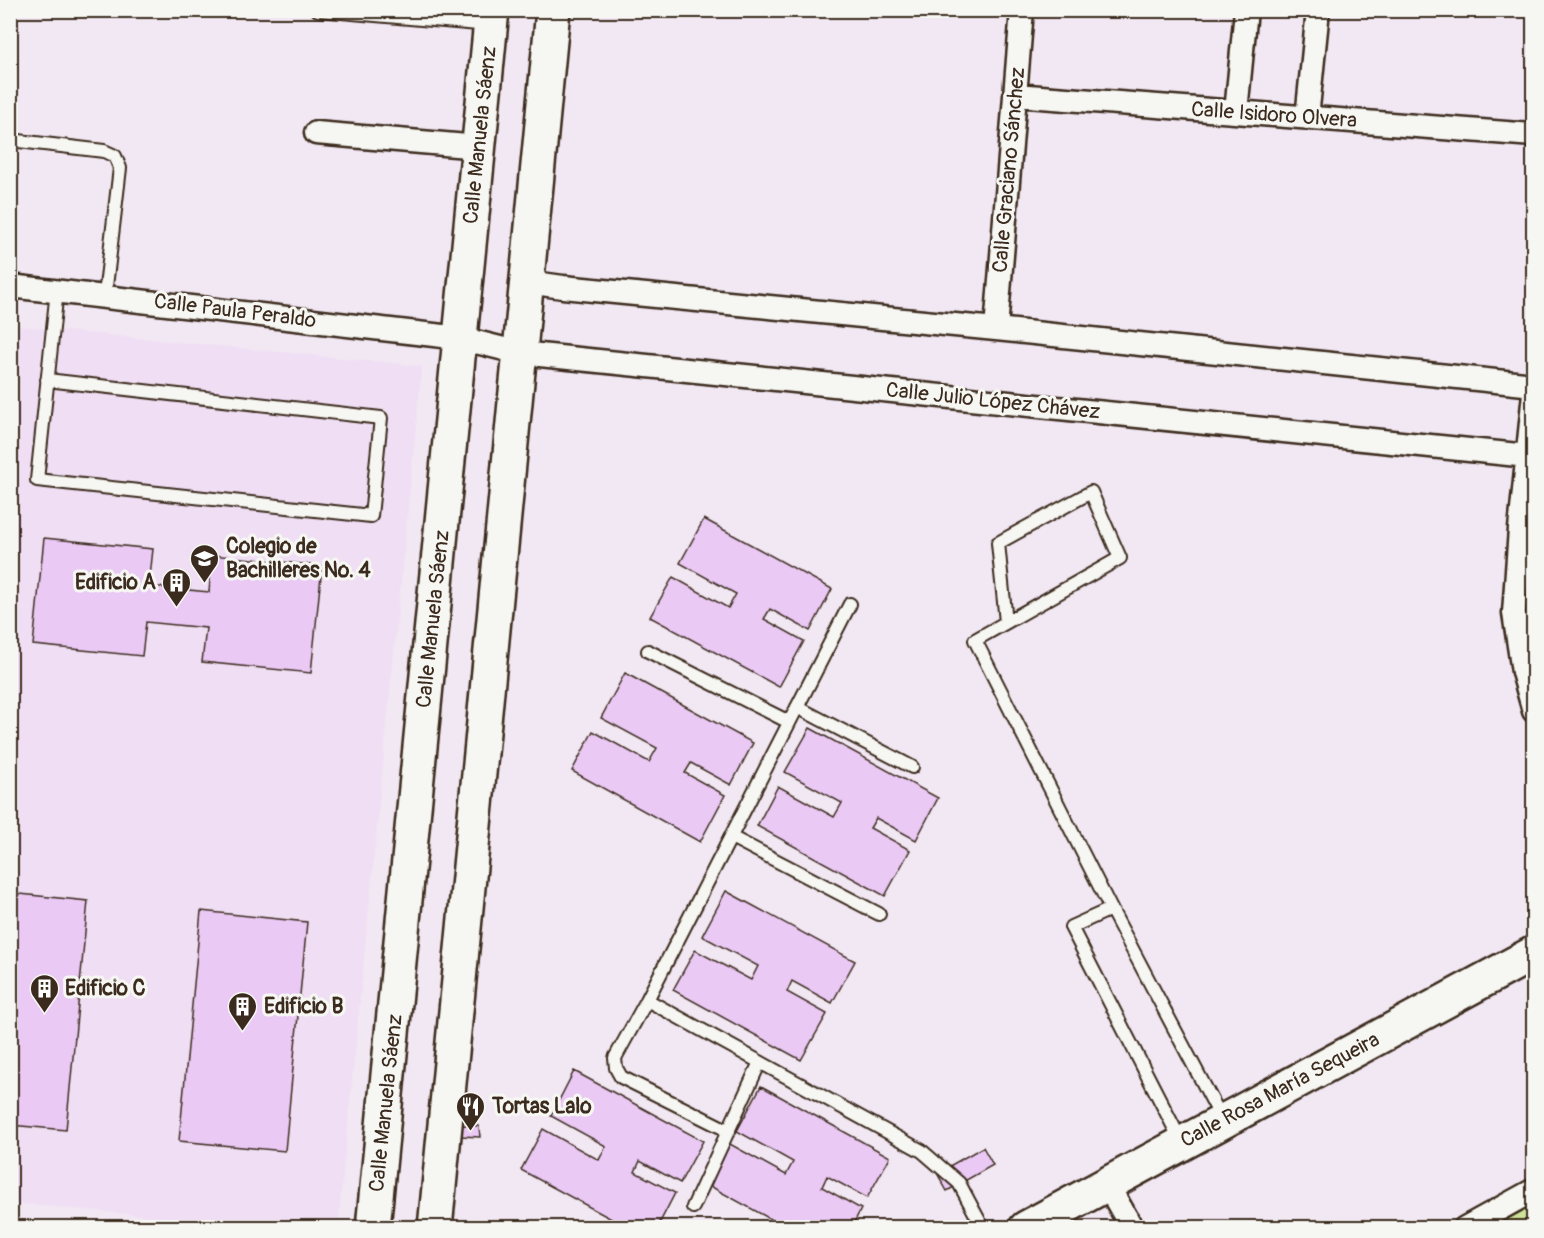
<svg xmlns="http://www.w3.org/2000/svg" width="1544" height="1238" font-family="Pangolin,sans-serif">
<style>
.built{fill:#f0dff4}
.green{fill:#cee398;stroke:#84865b;stroke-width:1.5}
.building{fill:#eac9f5;stroke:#3b2a1e;stroke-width:1.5}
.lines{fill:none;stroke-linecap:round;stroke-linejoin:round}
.lane-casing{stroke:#3b2a1e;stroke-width:16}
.street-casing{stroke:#3b2a1e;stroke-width:27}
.secondary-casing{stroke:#3b2a1e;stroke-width:38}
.lane{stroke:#f6f6f2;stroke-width:12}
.street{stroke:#f6f6f2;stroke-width:22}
.secondary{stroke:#f6f6f2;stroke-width:33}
.labels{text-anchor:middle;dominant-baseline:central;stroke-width:6;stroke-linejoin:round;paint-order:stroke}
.street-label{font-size:21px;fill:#3b2a1e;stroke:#f6f6f2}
.poi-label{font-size:21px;font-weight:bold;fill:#3b2a1e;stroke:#f6f6f2;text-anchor:start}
</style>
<rect width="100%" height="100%" fill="#f2e8f3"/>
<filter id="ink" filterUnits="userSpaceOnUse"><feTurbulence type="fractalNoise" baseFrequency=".0167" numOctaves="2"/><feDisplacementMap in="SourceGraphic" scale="12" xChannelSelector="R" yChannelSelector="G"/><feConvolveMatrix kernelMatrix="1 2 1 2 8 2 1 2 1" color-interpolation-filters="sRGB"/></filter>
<g filter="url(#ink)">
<!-- built -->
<path class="built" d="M10,325L422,366L338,1227H263L11,1203Z"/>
<!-- green -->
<path class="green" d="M1524,1205L1533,1211V1227L1474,1228Z"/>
<!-- building -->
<path class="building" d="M704,519L832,589L810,631L770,609L764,619L804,641L779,687L650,617L673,577L728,608L736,594L680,563Z
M44,538L153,549L149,586L169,588L170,582L190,584L189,590L209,592L212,555L322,566L311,673L202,662L206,628L146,622L142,656L33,645Z
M625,673L753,743L731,785L691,763L685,773L725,795L700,842L572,771L593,731L649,762L657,748L601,718Z
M810,728L938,798L916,840L876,818L870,828L910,850L885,896L757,826L778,786L834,817L842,803L785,772Z
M726,891L855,961L832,1003L792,981L787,992L827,1014L801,1060L673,990L695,950L751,980L758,966L702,936Z
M10,893L88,901L66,1130L10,1125Z
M201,911L307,922L285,1151L179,1141Z
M574,1071L703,1141L680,1183L640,1161L635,1172L675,1193L657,1228H628L521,1170L543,1129L599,1160L606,1146L551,1116Z
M761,1086L890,1157L867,1198L827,1176L822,1187L861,1209L851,1228H787L708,1185L730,1144L786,1175L793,1162L737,1131Z
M462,1125L479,1126L480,1137L461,1136Z
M983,1147L993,1165L947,1191L937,1173Z"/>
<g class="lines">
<defs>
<path id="lane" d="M318,10L490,25
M10,140L104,151L115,156L120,168L105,295
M47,380L381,418L371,516L37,480L57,290
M850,604L647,1000L922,1151L959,1183L983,1228
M1006,622L998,543L1091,492L1120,558L975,640L1111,909L1222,1119
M648,651L789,722
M797,707L912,767
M731,837L879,914
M1111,909L1071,927L1182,1143
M647,1000L615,1058L616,1068L621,1077L729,1131
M693,1207L760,1062"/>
<path id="street" d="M1015,95L1534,135
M1236,112L1246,10
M1307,118L1318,10
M316,133L479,147
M527,282L563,287L996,329L1534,385
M10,286L460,338L520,353L1528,456
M996,329L1022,10
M1534,393L1520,529L1514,613L1523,672L1534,711
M1107,1184L1132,1228
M1465,1228L1534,1190"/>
<path id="secondary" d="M373,1228L492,10
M435,1228L553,10
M1026,1228L1534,953"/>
</defs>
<!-- lane casing -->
<use href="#lane" class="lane-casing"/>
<!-- street casing -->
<use href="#street" class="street-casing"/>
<!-- secondary casing -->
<use href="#secondary" class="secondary-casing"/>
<!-- lane -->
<use href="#lane" class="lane"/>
<!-- street -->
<use href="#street" class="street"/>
<!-- secondary -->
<use href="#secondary" class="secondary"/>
</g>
</g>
<!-- icons -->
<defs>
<symbol id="school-pin" viewBox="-11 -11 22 30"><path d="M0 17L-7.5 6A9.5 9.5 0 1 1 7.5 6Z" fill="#3b2a1e" stroke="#f6f6f2"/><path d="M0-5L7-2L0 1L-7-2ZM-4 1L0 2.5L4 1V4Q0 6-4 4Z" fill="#fff"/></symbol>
<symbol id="building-pin" viewBox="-11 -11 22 30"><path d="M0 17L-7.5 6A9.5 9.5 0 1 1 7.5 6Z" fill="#3b2a1e" stroke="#f6f6f2"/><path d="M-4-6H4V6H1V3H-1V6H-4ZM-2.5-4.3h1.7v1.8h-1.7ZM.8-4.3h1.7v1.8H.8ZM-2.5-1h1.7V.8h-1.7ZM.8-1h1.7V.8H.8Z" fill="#fff"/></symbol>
<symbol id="restaurant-pin" viewBox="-11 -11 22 30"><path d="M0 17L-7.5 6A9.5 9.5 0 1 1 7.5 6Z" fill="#3b2a1e" stroke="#f6f6f2"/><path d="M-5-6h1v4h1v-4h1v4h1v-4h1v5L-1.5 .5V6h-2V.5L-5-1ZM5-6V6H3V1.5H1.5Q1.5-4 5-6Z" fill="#fff"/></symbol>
</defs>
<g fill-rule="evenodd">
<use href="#school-pin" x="188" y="542" width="33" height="45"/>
<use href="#building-pin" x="160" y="566" width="33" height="45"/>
<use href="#building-pin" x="28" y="972" width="33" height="45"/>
<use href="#building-pin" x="226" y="990" width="33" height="45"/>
<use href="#restaurant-pin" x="454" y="1090" width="33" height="45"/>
</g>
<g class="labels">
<!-- street labels -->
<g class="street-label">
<text transform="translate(1274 115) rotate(4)">Calle Isidoro Olvera</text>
<text transform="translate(480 135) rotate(-84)">Calle Manuela Sáenz</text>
<text transform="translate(1009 170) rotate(-85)">Calle Graciano Sánchez</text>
<text transform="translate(235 311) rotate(7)">Calle Paula Peraldo</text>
<text transform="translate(993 401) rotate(6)">Calle Julio López Chávez</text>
<text transform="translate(433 619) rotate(-84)">Calle Manuela Sáenz</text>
<text transform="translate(1280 1090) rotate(-28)">Calle Rosa María Sequeira</text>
<text transform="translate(386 1103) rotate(-84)">Calle Manuela Sáenz</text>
</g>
<!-- poi labels -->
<g class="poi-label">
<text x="226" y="546">Colegio de<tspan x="226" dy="24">Bachilleres No. 4</tspan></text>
<text x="156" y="582" text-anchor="end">Edificio A</text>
<text x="65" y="988">Edificio C</text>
<text x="264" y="1006">Edificio B</text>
<text x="492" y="1106">Tortas Lalo</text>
</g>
</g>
<!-- margin -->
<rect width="1544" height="1238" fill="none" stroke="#f6f6f2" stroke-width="36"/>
<rect x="18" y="18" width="1508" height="1202" fill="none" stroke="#3b2a1e" stroke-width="2" filter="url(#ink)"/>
</svg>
